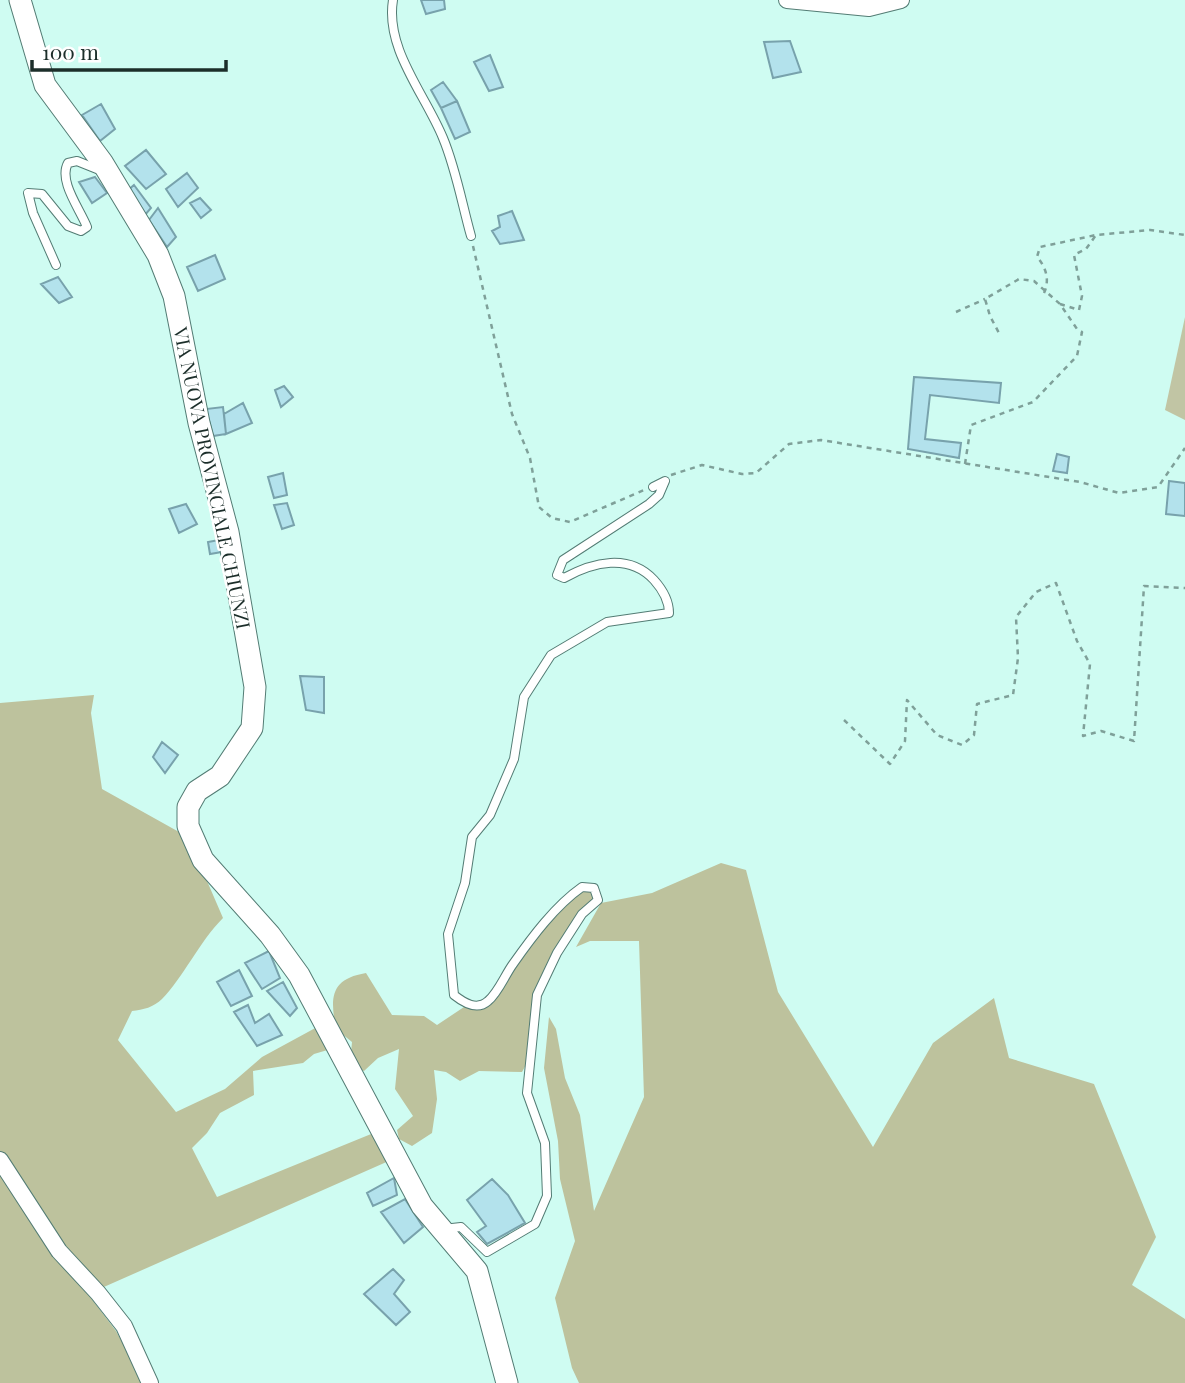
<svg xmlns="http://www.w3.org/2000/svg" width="1185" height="1383" font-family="'Playfair Display',serif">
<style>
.green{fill:#c1c5a4}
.forest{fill:#bdc29d}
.building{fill:#b3e2ec;stroke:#78a2ac;stroke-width:2}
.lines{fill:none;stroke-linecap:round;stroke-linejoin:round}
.lane-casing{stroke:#537c74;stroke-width:10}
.street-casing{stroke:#537c74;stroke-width:18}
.secondary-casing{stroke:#537c74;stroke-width:23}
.path{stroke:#7fa099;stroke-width:2.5;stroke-dasharray:5 5;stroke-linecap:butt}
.lane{stroke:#fff;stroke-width:8}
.street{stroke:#fff;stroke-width:16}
.secondary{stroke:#fff;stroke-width:21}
.labels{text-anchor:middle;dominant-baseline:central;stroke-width:5;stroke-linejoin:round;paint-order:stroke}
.street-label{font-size:19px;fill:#1c2e2a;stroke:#fff}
</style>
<rect width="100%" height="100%" fill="#cffcf2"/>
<!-- green -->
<path class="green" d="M1185,317V420L1165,410Z"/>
<!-- forest -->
<path class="forest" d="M94,695L91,713L102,789L188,837L223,918C199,942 183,978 162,999C154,1007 143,1010 132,1011L118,1040L176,1112L225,1089L262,1057L319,1026L331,1049L314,1054L303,1063L253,1071L254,1095L220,1113L207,1133L192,1148L217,1197L376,1132L391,1160L88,1294L116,1331L145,1383H0V703Z
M721,863L746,870L778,992L873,1147L933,1043L994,998L1009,1058L1094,1084L1156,1237L1132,1285L1185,1319V1383H579L572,1368L555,1298L575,1241L560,1179L558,1141L544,1068L549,1017L556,1029L565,1078L580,1115L594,1211L644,1097L639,941H590L576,947L601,903L652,893Z
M582,887L594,888L598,900C580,917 543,974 537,997C531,1022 536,1050 522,1072L479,1071L460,1081L446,1072L434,1070L437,1099L432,1133L412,1146L399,1139L397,1130L413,1116L395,1089L399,1049L378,1058L364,1071L350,1065L352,1042L336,1029C330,998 330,979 366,973L392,1015L424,1016L437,1025L467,1005L488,1002L522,950Z"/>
<!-- building -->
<path class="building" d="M421,0H444L445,9L426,14Z
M790,41L801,72L773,78L764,42Z
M490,55L503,87L489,91L474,62Z
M443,82L457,101L441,108L431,90Z
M457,101L470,132L455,139L441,108Z
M101,104L115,129L100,141L82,115Z
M146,150L166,174L146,189L125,166Z
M187,173L198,188L178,207L166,189Z
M95,177L107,193L92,203L79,182Z
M134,185L151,208L144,216L127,191Z
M200,198L211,210L201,218L190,203Z
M158,208L176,237L167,247L149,220Z
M512,211L524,240L500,244L492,231L500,227L498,216Z
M215,255L225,279L198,291L187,267Z
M58,277L72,297L59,303L41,284Z
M914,377L1001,383L999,403L930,395L925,439L961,443L959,458L908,449Z
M284,386L293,397L281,407L275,390Z
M243,403L252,423L226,434L224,414Z
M223,407L226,434L213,436L206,409Z
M1057,454L1069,457L1067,473L1053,471Z
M283,473L287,495L274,498L268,477Z
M1169,481L1185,483V516L1166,514Z
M287,503L294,525L282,529L274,505Z
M186,504L197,524L179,533L169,509Z
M219,540L222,552L210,554L208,542Z
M300,676L324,677V713L306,710Z
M162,742L178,755L165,773L153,757Z
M269,951L280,978L262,989L245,963Z
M239,970L252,996L231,1006L217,982Z
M283,982L297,1008L290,1016L267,991Z
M248,1005L255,1023L269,1014L282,1035L257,1046L234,1012Z
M394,1178L397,1195L373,1206L367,1193Z
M492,1179L508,1195L525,1223L487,1244L477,1232L486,1226L467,1200Z
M405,1199L423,1227L404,1243L381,1212Z
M393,1269L404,1280L394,1294L410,1312L396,1325L364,1294Z"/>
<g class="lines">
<defs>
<path id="lane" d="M393,0C385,49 425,94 443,138C456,169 462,204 471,236
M56,265L33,213L28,193L42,194L68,226L81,231L87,227C80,209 58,181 68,163L77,161L102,171
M443,1229L461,1227L487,1252L535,1224L547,1196L545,1143L527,1093L537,995L557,953L582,914L598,900L594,888L582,887C555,906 532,937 513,964C505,975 498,993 488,1001C477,1011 464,1003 454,995L448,934L465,883L472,837L490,815L514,759L524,697L551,655L607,622L669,613C669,600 663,590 654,580C629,553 593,562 564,578L557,575L563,560L649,504L659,495L665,481L653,487"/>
<path id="street" d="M787,0L869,8L901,0
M0,1160L59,1251L98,1293L124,1326L150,1383"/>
<path id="secondary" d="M20,0L45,85L102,162L158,255L174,296L199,423L228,532L255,687L252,728L220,776L197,791L188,807V826L203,860L270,935L299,975L422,1206L477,1271L507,1383"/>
</defs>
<!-- lane casing -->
<use href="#lane" class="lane-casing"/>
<!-- street casing -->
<use href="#street" class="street-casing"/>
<!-- secondary casing -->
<use href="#secondary" class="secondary-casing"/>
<!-- path -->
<path class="path" d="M473,246L512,414L530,458L539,507L552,518L570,522L644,490
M1044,293C1050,280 1046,267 1037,257L1040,247L1096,235
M1060,304L1079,310L1082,296L1074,255L1086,249L1096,235L1150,230L1185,235
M956,312L985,299
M965,464L971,425L1033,402L1077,356L1082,332L1077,329L1060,304L1034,281L1019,279L985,299L990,316L999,333
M671,475L702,465L742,474L756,473L789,444L821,440L1080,482L1119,493L1158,487L1185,448
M844,720L890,764L905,741L907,700L937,735L962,745L974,735L977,704L1013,695L1018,658L1016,617L1036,592L1056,583L1077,641L1090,664L1083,736L1101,731L1134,741L1144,586L1185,588"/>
<!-- lane -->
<use href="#lane" class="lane"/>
<!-- street -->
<use href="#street" class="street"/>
<!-- secondary -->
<use href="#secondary" class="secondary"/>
</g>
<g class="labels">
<!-- street labels -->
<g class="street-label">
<text transform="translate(213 478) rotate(78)">VIA NUOVA PROVINCIALE CHIUNZI</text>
</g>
</g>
<!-- scale -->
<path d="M32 60v10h194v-10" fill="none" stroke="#1c2e2a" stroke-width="3.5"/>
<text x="42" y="60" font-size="21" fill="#1c2e2a" stroke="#ffffff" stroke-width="5" paint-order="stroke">100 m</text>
</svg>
